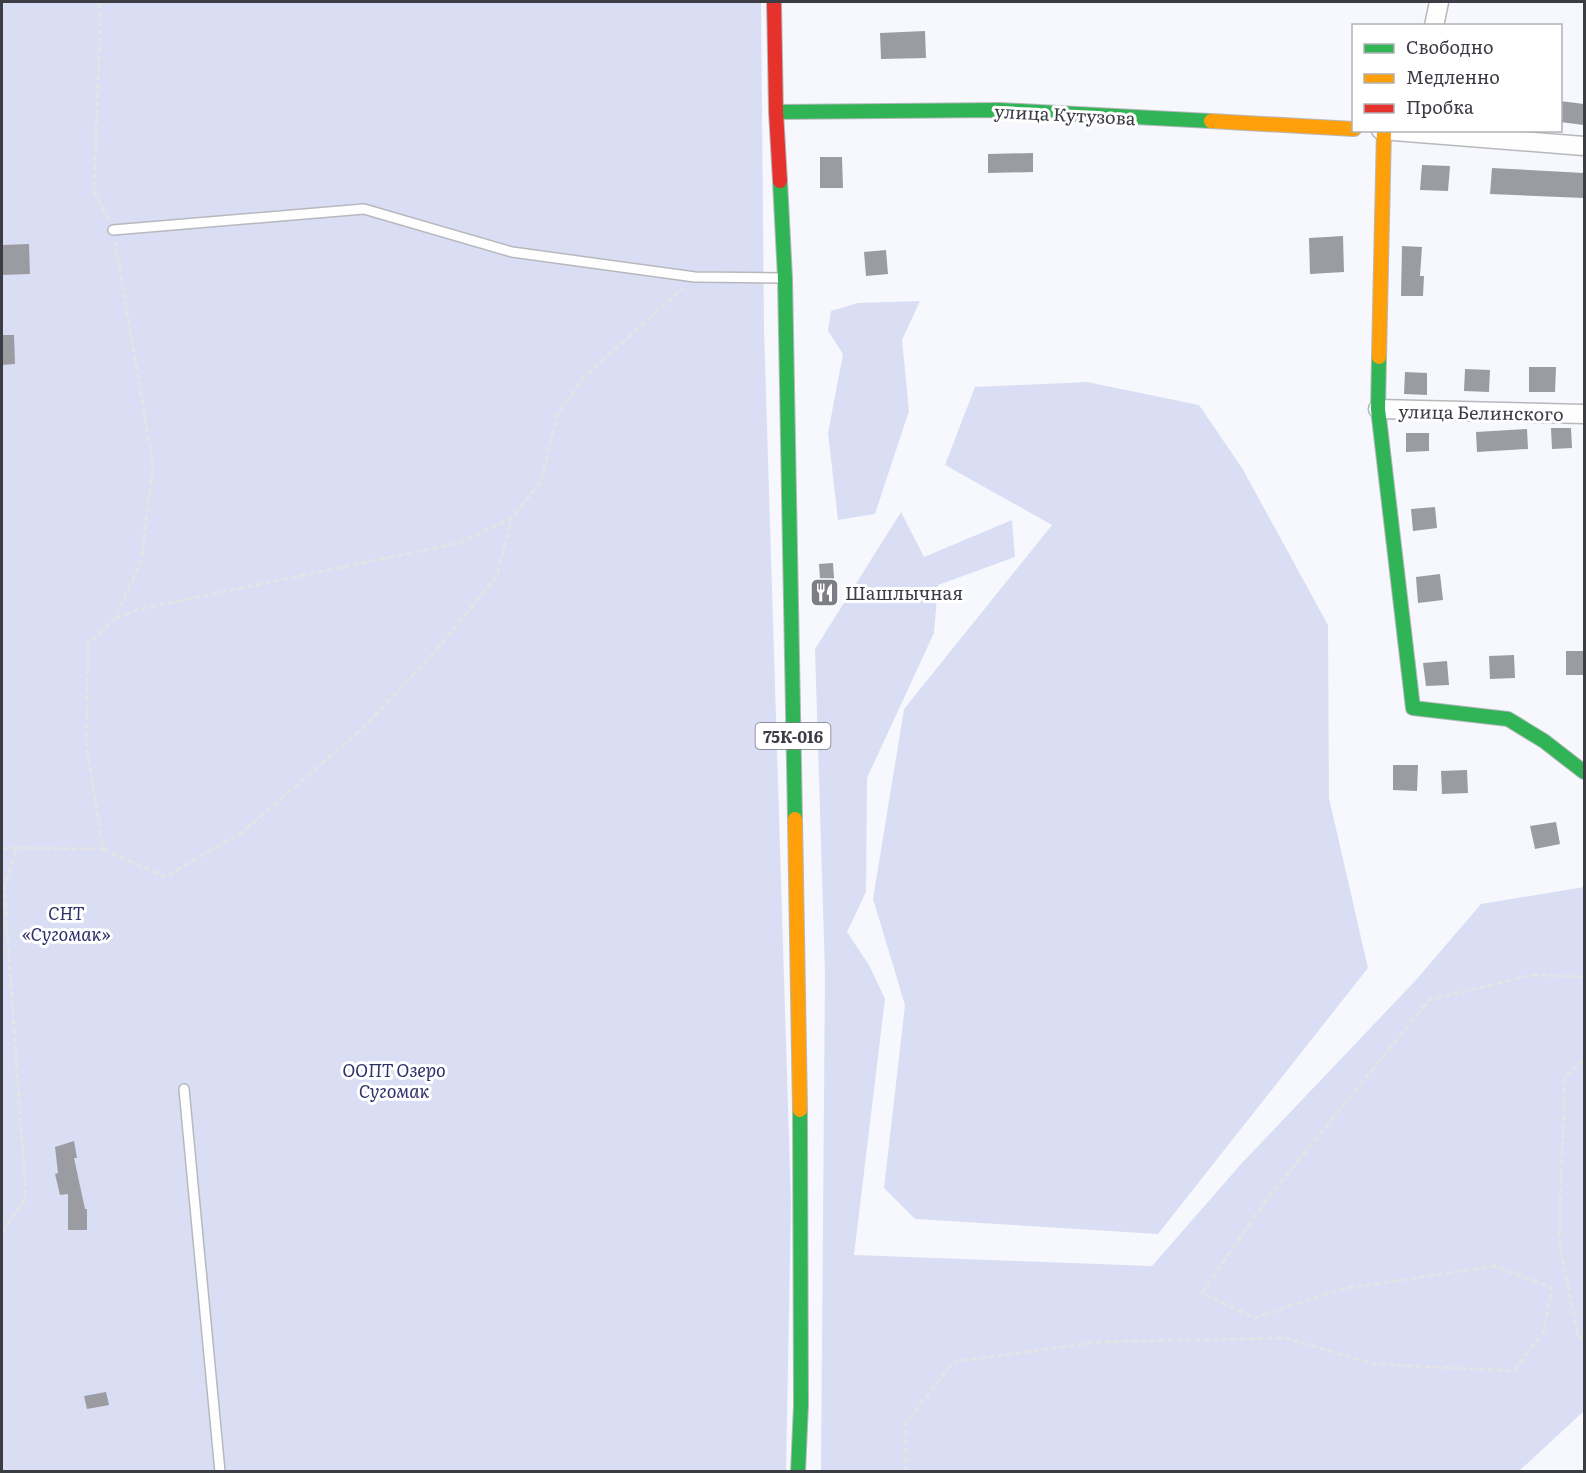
<svg xmlns="http://www.w3.org/2000/svg" width="1586" height="1473" font-family="Literata,serif">
<style>
.green{fill:#dadef4}
.building{fill:#9b9ca2}
.lines{fill:none;stroke-linecap:round;stroke-linejoin:round}
.lane-casing{stroke:#b7b8bd;stroke-width:12}
.street-casing{stroke:#b7b8bd;stroke-width:21}
.fast-casing{stroke:#b7b8bd;stroke-width:16}
.slow-casing{stroke:#b7b8bd;stroke-width:16}
.jam-casing{stroke:#b7b8bd;stroke-width:16}
.path{stroke:#e3e4e5;stroke-width:3;stroke-dasharray:6 3;stroke-linecap:butt}
.lane{stroke:#fefeff;stroke-width:9}
.street{stroke:#fefeff;stroke-width:18}
.fast{stroke:#30b455;stroke-width:14}
.slow{stroke:#ff9f0a;stroke-width:14}
.jam{stroke:#e5322d;stroke-width:14}
.labels{text-anchor:middle;dominant-baseline:central;stroke-width:6;stroke-linejoin:round;paint-order:stroke}
.shield{fill:#fff;stroke:#76767c;stroke-width:1.5}
.shield-label{font-size:16px;font-weight:bold;fill:#3b3c44}
.street-label{font-size:18px;fill:#3b3c44;stroke:#fff}
.poi-label{font-size:18px;fill:#3b3c44;stroke:#fff;text-anchor:start}
.park-label{font-size:18px;font-style:italic;fill:#2f316b;stroke:#fff}
</style>
<rect width="100%" height="100%" fill="#f7f8fd"/>
<!-- green -->
<path class="green" d="M2,2H761L764,329L791,1204L786,1471L2,1472Z
M920,301L902,340L909,411L875,514L838,520L828,433L843,354L828,331L831,311L858,303Z
M1087,382L1199,405L1242,468L1328,625L1329,798L1368,968L1158,1234L915,1219L884,1188L905,1005L873,899L904,709L1052,525L945,465L975,387Z
M901,512L924,557L1012,520L1015,557L938,585L934,633L867,778L866,892L847,932L869,965L885,999L854,1255L1152,1266L1241,1164L1415,981L1481,904L1584,887V1411L1519,1471H821L825,973L815,649Z"/>
<!-- building -->
<path class="building" d="M925,31L926,58L881,59L880,33Z
M1560,101L1584,104V125L1560,122Z
M1033,153V172L988,173V154Z
M820,157H842L843,188H820Z
M1422,165L1450,166L1448,191L1420,190Z
M1492,168L1584,173V198L1490,194Z
M1343,236L1344,272L1310,274L1309,238Z
M29,244L30,274L2,275V245Z
M1402,246L1422,247L1420,276H1424L1423,296H1401Z
M886,250L888,274L866,276L864,252Z
M2,335H14L15,364L2,365Z
M1529,367H1556L1555,392H1529Z
M1465,369L1490,370L1489,392L1464,391Z
M1405,372L1427,373V395L1404,394Z
M1551,428H1571L1572,448L1552,449Z
M1527,429L1528,449L1477,452L1476,432Z
M1406,433H1429V451L1406,452Z
M1435,507L1437,528L1413,531L1411,509Z
M833,563L835,594L821,595L819,564Z
M1440,574L1443,600L1418,603L1416,577Z
M1566,651H1584V675H1566Z
M1514,655L1515,678L1490,679L1489,656Z
M1447,661L1449,685L1426,686L1423,663Z
M1393,765H1418L1417,791L1393,790Z
M1467,770L1468,793L1442,794L1441,771Z
M1556,822L1560,844L1535,849L1530,826Z
M74,1141L77,1158H74L85,1209H87V1230H68V1194L60,1195L55,1174L58,1173L55,1147Z
M106,1392L109,1405L87,1409L84,1396Z"/>
<g class="lines">
<defs>
<path id="lane" d="M113,230L364,209L512,252L695,277L782,278
M184,1089L220,1472"/>
<path id="street" d="M1434,26L1439,2
M1381,130L1584,146
M1378,409L1584,414"/>
<path id="fast" d="M776,112L1000,110L1211,121
M780,181L785,278L795,819
M1379,357L1378,409L1413,708L1508,719L1544,741L1584,772
M798,1472L801,1405L800,1110"/>
<path id="slow" d="M1211,121L1354,129
M1379,357L1384,130
M795,819L800,1110"/>
<path id="jam" d="M774,2L776,112L780,181"/>
</defs>
<!-- lane casing -->
<use href="#lane" class="lane-casing"/>
<!-- street casing -->
<use href="#street" class="street-casing"/>
<!-- fast casing -->
<use href="#fast" class="fast-casing"/>
<!-- slow casing -->
<use href="#slow" class="slow-casing"/>
<!-- jam casing -->
<use href="#jam" class="jam-casing"/>
<!-- path -->
<path class="path" d="M99,2L100,28L94,191L109,221
M116,618L140,609L459,543L512,518L541,481L558,413L584,377L683,288
M2,849L17,848
M103,849L165,877L241,833L362,729L432,655L497,576L512,518
M1584,1060L1565,1077L1559,1241L1578,1336L1584,1340
M2,1233L26,1198L4,888L17,848L103,849L86,742L88,644L115,618L141,562L153,464L115,242
M906,1472V1423L953,1362L1098,1342L1285,1338L1374,1364L1514,1371L1544,1331L1552,1288L1495,1266L1341,1289L1255,1318L1202,1293L1267,1199L1429,1000L1532,975L1584,977"/>
<!-- lane -->
<use href="#lane" class="lane"/>
<!-- street -->
<use href="#street" class="street"/>
<!-- fast -->
<use href="#fast" class="fast"/>
<!-- slow -->
<use href="#slow" class="slow"/>
<!-- jam -->
<use href="#jam" class="jam"/>
</g>
<!-- icons -->
<defs>
<symbol id="restaurant-square" viewBox="-11 -11 22 22"><rect x="-9" y="-9" width="18" height="18" rx="4" fill="#7d7e85" stroke="#fff"/><path d="M-5-6h1v4h1v-4h1v4h1v-4h1v5L-1.5 .5V6h-2V.5L-5-1ZM5-6V6H3V1.5H1.5Q1.5-4 5-6Z" fill="#fff"/></symbol>
</defs>
<g fill-rule="evenodd">
<use href="#restaurant-square" x="808" y="576" width="33" height="33"/>
</g>
<g class="labels">
<!-- shield labels -->
<rect class="shield" x="755.5" y="723" width="75" height="26" rx="4.5"/>
<g class="shield-label">
<text x="793" y="736">75К-016</text>
</g>
<!-- street labels -->
<g class="street-label">
<text transform="translate(1065 114) rotate(3)">улица Кутузова</text>
<text transform="translate(1481 412) rotate(1)">улица Белинского</text>
</g>
<!-- poi labels -->
<g class="poi-label">
<text x="845" y="592">Шашлычная</text>
</g>
<!-- park labels -->
<g class="park-label">
<text x="66" y="912">СНТ<tspan x="66" dy="21">«Сугомак»</tspan></text>
<text x="394" y="1069">ООПТ Озеро<tspan x="394" dy="21">Сугомак</tspan></text>
</g>
</g>
<!-- border -->
<rect width="1586" height="1473" fill="none" stroke="#3b3c44" stroke-width="6"/>
<!-- legend -->
<rect x="1352" y="24" width="210" height="108" fill="#ffffff" stroke="#b1b1b4" stroke-width="1.5"/>
<rect x="1364" y="44" width="30" height="9" fill="#30b455" stroke="#b1b1b4" stroke-width="1.5"/>
<text x="1406" y="54" font-size="18" fill="#3b3c44">Свободно</text>
<rect x="1364" y="74" width="30" height="9" fill="#ff9f0a" stroke="#b1b1b4" stroke-width="1.5"/>
<text x="1406" y="84" font-size="18" fill="#3b3c44">Медленно</text>
<rect x="1364" y="104" width="30" height="9" fill="#e5322d" stroke="#b1b1b4" stroke-width="1.5"/>
<text x="1406" y="114" font-size="18" fill="#3b3c44">Пробка</text>
</svg>
